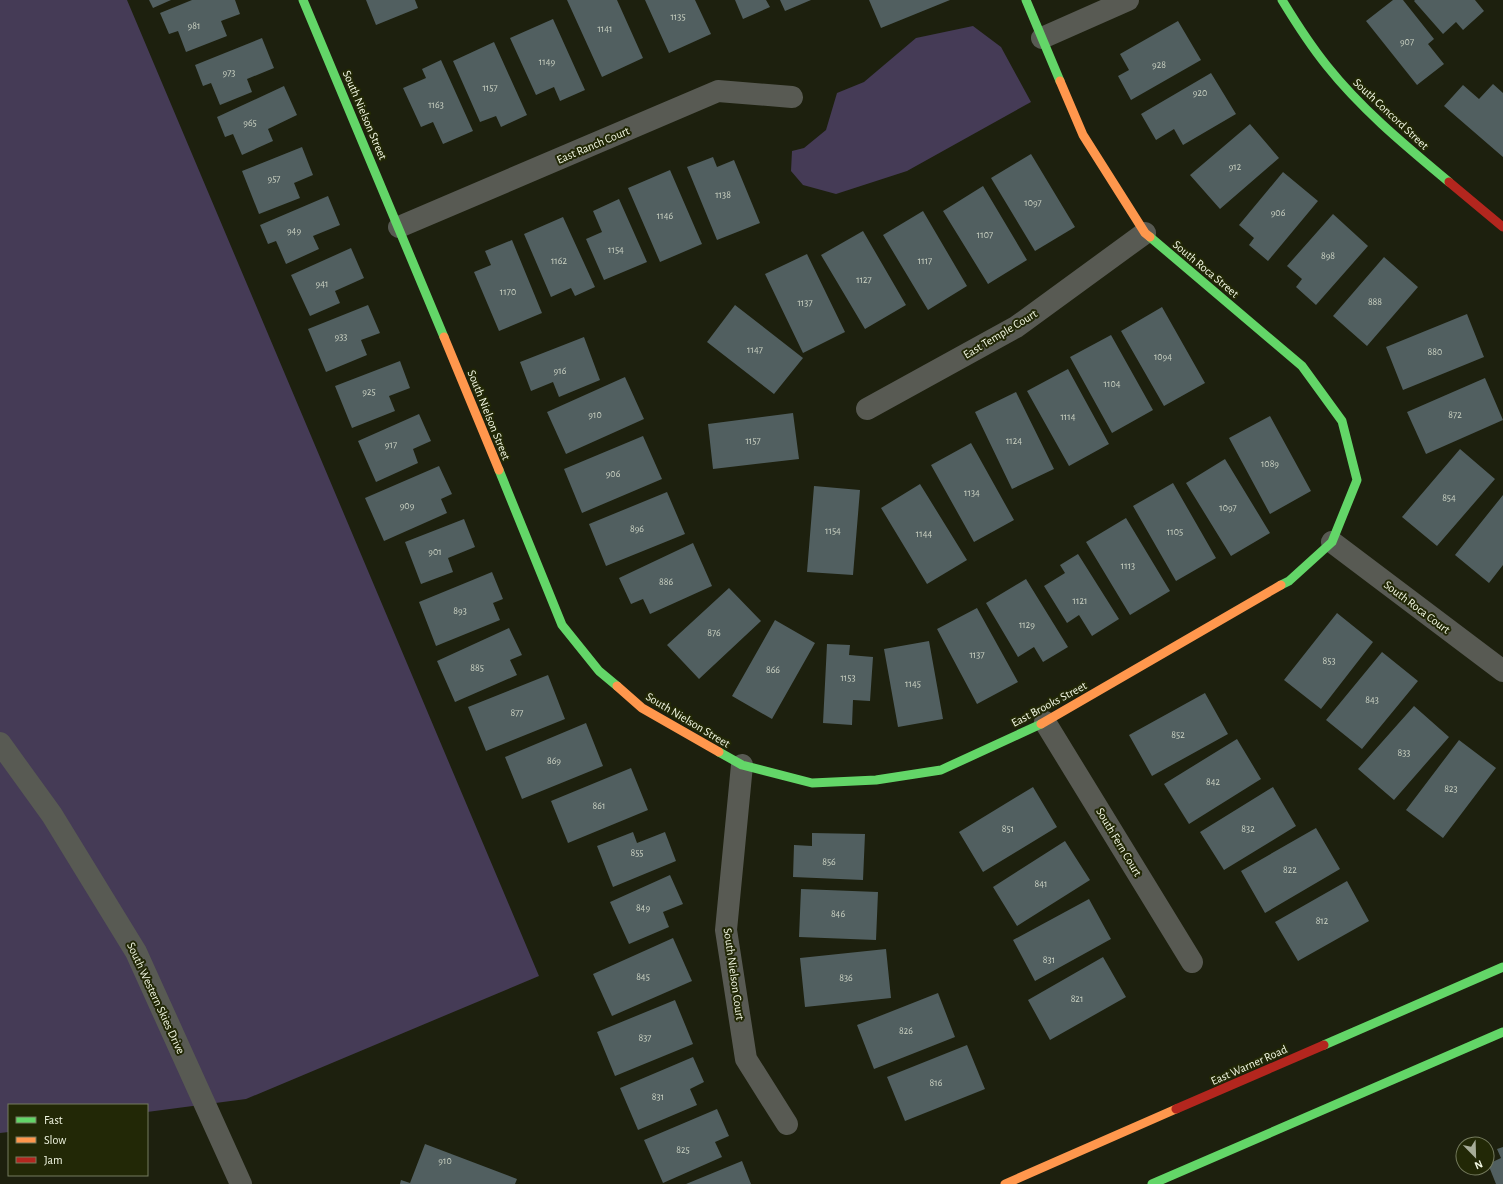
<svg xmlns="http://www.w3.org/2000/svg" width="1503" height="1184" font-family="'Alegreya Sans',sans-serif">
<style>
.green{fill:#453b56}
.building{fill:#515f60}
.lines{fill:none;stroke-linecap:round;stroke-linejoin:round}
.street{stroke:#585a53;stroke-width:22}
.fast{stroke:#63d668;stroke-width:9}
.slow{stroke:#ff974d;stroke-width:9}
.jam{stroke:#b3261e;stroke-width:9}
.labels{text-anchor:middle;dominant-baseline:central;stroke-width:4;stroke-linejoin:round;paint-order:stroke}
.number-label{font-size:10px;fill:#cad1c2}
.street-label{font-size:12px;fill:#f2f7e3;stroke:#222806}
</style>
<rect width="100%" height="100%" fill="#1d200e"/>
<!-- green -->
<path class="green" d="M0,0H127L539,976L246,1099L147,1112V1105H9V1132L0,1133Z
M973,26L1001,47L1031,102L907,171L836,194L803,185L791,171L792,151L804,148L826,130L837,93L864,82L916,38Z"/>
<!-- building -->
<path class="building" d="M149,0H171L153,8Z
M192,0H235L240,14L221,21L227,36L186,52L178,31L169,34L160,13Z
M366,0H415L418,8L376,25Z
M567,0H617L643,58L602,77Z
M645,0H695L711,34L669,53Z
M735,0H766L770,7L743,19Z
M780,0H811L785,11Z
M869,0H950L881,28Z
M1393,0H1403L1434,39L1428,44L1444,64L1417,85L1366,21Z
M1415,0H1475L1484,11L1463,30L1456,22L1443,34L1414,1Z
M553,19L585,90L560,101L554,87L536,95L510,38Z
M1178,21L1201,60L1131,100L1118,76L1129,70L1120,54Z
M262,38L274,68L247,79L252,92L220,105L211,83L203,86L195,65Z
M494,42L527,115L501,127L496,116L480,122L453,61Z
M441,60L473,131L443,144L433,122L421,127L403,88L426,78L422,69Z
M1211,73L1236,114L1183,145L1174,129L1156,140L1141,114Z
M1493,84L1503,93V157L1444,106L1463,85L1479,99Z
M284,86L297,115L268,129L273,141L242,155L233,134L225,137L217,117Z
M1250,124L1279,158L1220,209L1190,175Z
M302,147L313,175L294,183L300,198L259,214L242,171Z
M1031,154L1075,227L1035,251L991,178Z
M713,157L717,167L734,160L760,223L717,240L687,167Z
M670,170L702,244L660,262L628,188Z
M1283,172L1318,201L1268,261L1249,245L1254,238L1239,225Z
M983,186L1027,260L988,284L943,211Z
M328,196L340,225L313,236L319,249L286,264L276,241L268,244L260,225Z
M619,199L647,262L604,280L586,239L602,232L593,211Z
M923,211L967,286L928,310L883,235Z
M1333,214L1368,246L1316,305L1296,287L1302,279L1287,266Z
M563,217L595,287L575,296L571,288L551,297L524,234Z
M863,231L906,305L865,329L821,255Z
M512,240L542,313L499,331L474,272L491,265L485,251Z
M351,248L364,278L335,291L340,303L310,316L291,275Z
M807,254L845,332L803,353L765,274Z
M1384,257L1418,287L1367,346L1333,316Z
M368,305L380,333L361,340L367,355L326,372L308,329Z
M735,305L803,358L774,394L707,342Z
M1162,307L1205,383L1164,406L1121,331Z
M1467,314L1484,357L1403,390L1386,347Z
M1111,335L1153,410L1112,433L1070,357Z
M584,337L600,380L559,397L553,382L531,391L520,362Z
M400,361L410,388L389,396L395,411L352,428L335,386Z
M1068,369L1109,444L1069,466L1027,391Z
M625,377L644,419L566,454L547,412Z
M1485,378L1503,420L1426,454L1407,412Z
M1016,392L1054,469L1012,489L975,412Z
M793,413L799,459L713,469L708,424Z
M419,414L431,441L413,449L418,463L376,482L358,441Z
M1270,416L1311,491L1270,514L1229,438Z
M643,436L662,479L582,513L564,469Z
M971,443L1014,520L974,542L931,465Z
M1460,449L1495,479L1437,546L1402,517Z
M1225,459L1270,533L1231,556L1186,483Z
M439,466L452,494L441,499L447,513L384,541L365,498Z
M1173,483L1216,558L1176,581L1133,506Z
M920,484L967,560L927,584L881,508Z
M814,486L860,490L853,575L807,572Z
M667,492L685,534L606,566L589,524Z
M1503,495V565L1489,583L1455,555Z
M1126,518L1170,591L1130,615L1086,542Z
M464,519L475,547L448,558L453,572L421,584L405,542Z
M693,543L712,586L650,614L643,599L631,604L619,578Z
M1078,554L1119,619L1092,636L1079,615L1067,623L1044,586L1065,573L1060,565Z
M492,572L503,599L493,603L500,620L436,646L419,602Z
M1026,579L1068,647L1043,662L1034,647L1018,657L986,603Z
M729,588L761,621L699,679L667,645Z
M977,608L1018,682L977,704L937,629Z
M1337,613L1373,642L1321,709L1284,680Z
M775,620L815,643L772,719L732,696Z
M509,628L522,655L510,660L517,675L455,702L437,661Z
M929,641L943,719L898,727L884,649Z
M827,644L850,645L849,655L873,657L870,701L853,700L852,725L823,723Z
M1382,652L1418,681L1362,749L1326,720Z
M548,675L565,719L486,751L468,707Z
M1205,693L1228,734L1152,776L1129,735Z
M1414,706L1449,737L1394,800L1358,769Z
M586,723L603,766L522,799L505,757Z
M1237,739L1261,779L1189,824L1164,784Z
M1459,740L1496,768L1443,838L1406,810Z
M631,768L648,810L568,843L551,801Z
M1033,787L1057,827L983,872L959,832Z
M1273,787L1296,826L1224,870L1200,832Z
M1316,828L1340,869L1265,913L1241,871Z
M633,832L637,843L665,832L676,861L613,887L597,846Z
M812,833L865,834L863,880L793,877L794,845L812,846Z
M1065,841L1090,880L1017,926L993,887Z
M670,875L683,904L663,912L669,927L629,944L610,902Z
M1347,881L1369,921L1298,961L1275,922Z
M801,889L878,892L876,940L799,937Z
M1089,899L1111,939L1035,981L1013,940Z
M673,938L692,981L612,1016L593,974Z
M886,949L891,998L805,1007L800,958Z
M1103,957L1126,997L1050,1040L1028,1000Z
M938,993L955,1037L874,1069L857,1025Z
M675,1000L693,1044L615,1076L597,1032Z
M967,1045L985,1089L905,1121L887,1077Z
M693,1057L704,1082L690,1089L697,1105L638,1130L620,1088Z
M717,1109L729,1136L715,1142L722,1157L663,1183L644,1140Z
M425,1144L517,1179L515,1184H400L401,1180L410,1183Z
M1503,1147V1184H1496L1488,1164L1501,1158L1497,1149Z
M742,1161L751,1184H686Z"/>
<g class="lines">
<!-- street -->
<path class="street" d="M1042,38L1128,0
M399,227L718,91L792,97
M867,409L1016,327L1145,233
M1332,542L1503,671
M1045,722L1192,962
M0,743L52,815L136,952L241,1184
M742,765L726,930L746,1059L787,1124"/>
<!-- fast -->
<path class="fast" d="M303,0L444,337
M1026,0L1060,81
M1282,0C1296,23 1310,45 1327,66C1362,110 1406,146 1449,182
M1150,237L1302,366L1342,421L1357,480L1332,542L1289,581L1281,585
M499,470L562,625L599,671L617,686
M719,752L742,765L812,783L876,780L941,770L1041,724
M1324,1045L1503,967
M1152,1184L1503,1032"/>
<!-- slow -->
<path class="slow" d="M1060,81L1083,135L1145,233L1150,237
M444,337L499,470
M617,686L642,708L719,752
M1041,724L1281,585
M1005,1184L1176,1109"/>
<!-- jam -->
<path class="jam" d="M1449,182L1503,227
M1176,1109L1324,1045"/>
</g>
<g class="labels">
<!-- number labels -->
<g class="number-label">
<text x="678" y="17">1135</text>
<text x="194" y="26">981</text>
<text x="605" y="29">1141</text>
<text x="1407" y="42">907</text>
<text x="547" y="62">1149</text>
<text x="1159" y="65">928</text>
<text x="229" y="73">973</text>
<text x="490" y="88">1157</text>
<text x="1200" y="93">920</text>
<text x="436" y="105">1163</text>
<text x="250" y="123">965</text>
<text x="1235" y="167">912</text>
<text x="274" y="179">957</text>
<text x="723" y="195">1138</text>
<text x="1033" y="203">1097</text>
<text x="1278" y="213">906</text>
<text x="665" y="216">1146</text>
<text x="294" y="231">949</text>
<text x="985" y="235">1107</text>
<text x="616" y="250">1154</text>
<text x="1328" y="256">898</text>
<text x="559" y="261">1162</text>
<text x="925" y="261">1117</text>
<text x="864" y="280">1127</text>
<text x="322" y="284">941</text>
<text x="508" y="292">1170</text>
<text x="1375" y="302">888</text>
<text x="805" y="303">1137</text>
<text x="341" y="337">933</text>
<text x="755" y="350">1147</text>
<text x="1435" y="352">880</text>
<text x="1163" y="357">1094</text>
<text x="560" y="371">916</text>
<text x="1112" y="384">1104</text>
<text x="369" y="392">925</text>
<text x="595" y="415">910</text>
<text x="1455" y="415">872</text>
<text x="1068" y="417">1114</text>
<text x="753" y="441">1157</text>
<text x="1014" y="441">1124</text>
<text x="391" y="445">917</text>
<text x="1270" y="464">1089</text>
<text x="613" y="474">906</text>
<text x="972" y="493">1134</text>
<text x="1449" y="498">854</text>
<text x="407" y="506">909</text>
<text x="1228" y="508">1097</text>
<text x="637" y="529">896</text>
<text x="833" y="531">1154</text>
<text x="1175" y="532">1105</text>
<text x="924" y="534">1144</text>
<text x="435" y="552">901</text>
<text x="1128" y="566">1113</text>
<text x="666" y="582">886</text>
<text x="1080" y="601">1121</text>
<text x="460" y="611">893</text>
<text x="1027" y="625">1129</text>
<text x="714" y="633">876</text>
<text x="977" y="655">1137</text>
<text x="1329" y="661">853</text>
<text x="477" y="668">885</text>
<text x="773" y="670">866</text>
<text x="848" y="678">1153</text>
<text x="913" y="684">1145</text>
<text x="1372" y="700">843</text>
<text x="517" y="713">877</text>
<text x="1178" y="735">852</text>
<text x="1404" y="753">833</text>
<text x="554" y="761">869</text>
<text x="1213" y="782">842</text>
<text x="1451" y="789">823</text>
<text x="599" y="806">861</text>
<text x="1008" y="829">851</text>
<text x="1248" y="829">832</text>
<text x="637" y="853">855</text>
<text x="829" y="862">856</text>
<text x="1290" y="870">822</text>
<text x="1041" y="884">841</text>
<text x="643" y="908">849</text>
<text x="838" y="914">846</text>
<text x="1322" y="921">812</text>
<text x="1049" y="960">831</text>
<text x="643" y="977">845</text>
<text x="846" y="978">836</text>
<text x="1077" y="999">821</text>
<text x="906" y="1031">826</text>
<text x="645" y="1038">837</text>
<text x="936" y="1083">816</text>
<text x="658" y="1097">831</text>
<text x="683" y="1150">825</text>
<text x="445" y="1161">910</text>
</g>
<!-- street labels -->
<g class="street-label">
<text transform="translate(1391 114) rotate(43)">South Concord Street</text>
<text transform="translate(365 115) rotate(67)">South Nielson Street</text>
<text transform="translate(593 145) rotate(-23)">East Ranch Court</text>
<text transform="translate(1206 269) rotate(40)">South Roca Street</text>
<text transform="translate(1000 334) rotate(-31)">East Temple Court</text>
<text transform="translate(489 415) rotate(68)">South Nielson Street</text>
<text transform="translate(1417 607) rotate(37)">South Roca Court</text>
<text transform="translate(1049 704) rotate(-28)">East Brooks Street</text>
<text transform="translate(688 720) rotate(31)">South Nielson Street</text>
<text transform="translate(1119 842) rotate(59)">South Fern Court</text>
<text transform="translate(734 974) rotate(82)">South Nielson Court</text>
<text transform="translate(156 998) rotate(65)">South Western Skies Drive</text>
<text transform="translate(1249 1065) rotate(-24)">East Warner Road</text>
</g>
</g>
<!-- legend -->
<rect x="8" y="1104" width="140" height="72" fill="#222806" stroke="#757b5e"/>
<rect x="16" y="1117" width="20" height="6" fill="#63d668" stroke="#757b5e"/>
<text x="44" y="1124" font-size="12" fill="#f2f7e3">Fast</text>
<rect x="16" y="1137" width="20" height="6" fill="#ff974d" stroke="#757b5e"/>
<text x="44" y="1144" font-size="12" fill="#f2f7e3">Slow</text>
<rect x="16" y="1157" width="20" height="6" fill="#b3261e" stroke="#757b5e"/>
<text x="44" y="1164" font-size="12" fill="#f2f7e3">Jam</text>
<!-- north arrow -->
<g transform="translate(1475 1156) rotate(157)"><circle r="19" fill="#222806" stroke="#757b5e"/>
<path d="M0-3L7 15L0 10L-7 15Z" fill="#a7ac98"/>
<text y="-6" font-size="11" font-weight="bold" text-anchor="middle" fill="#f2f7e3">N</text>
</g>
</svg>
